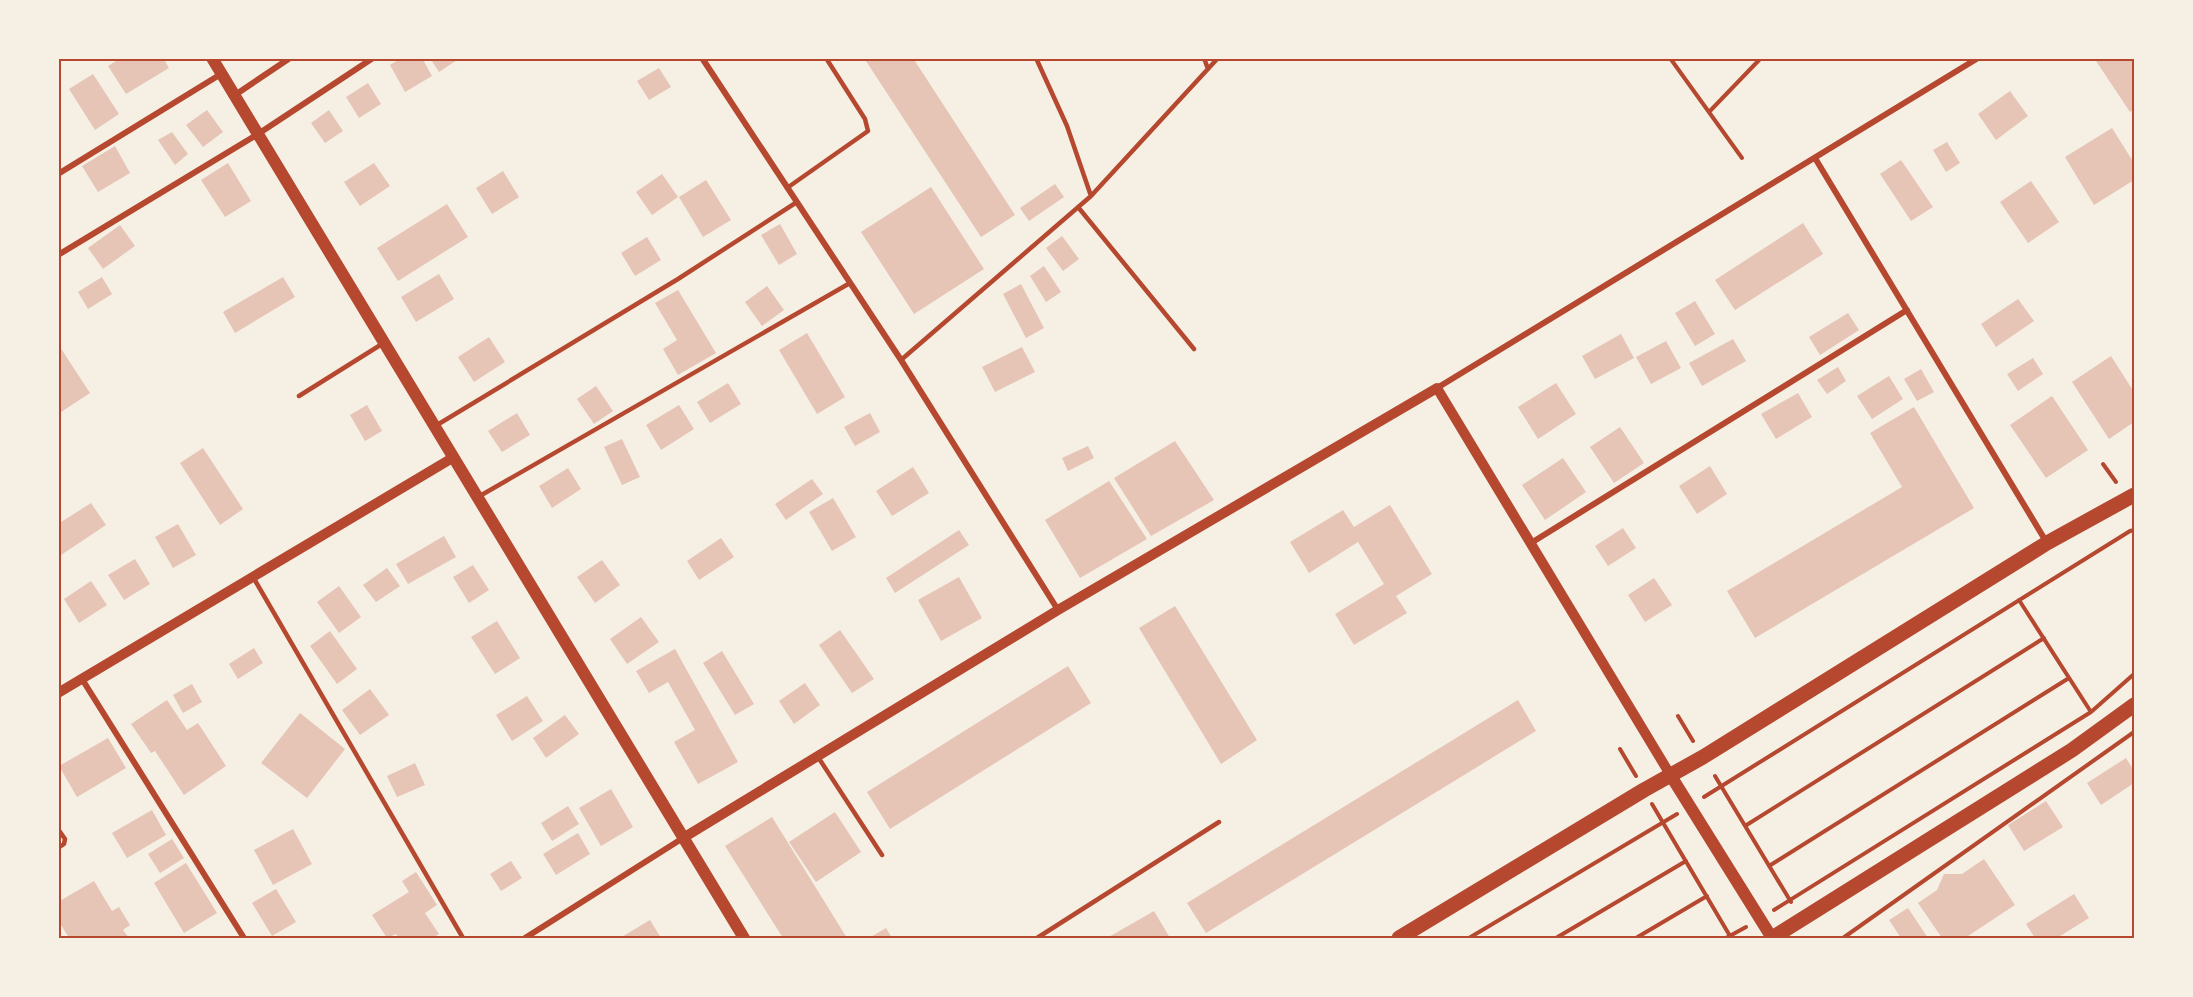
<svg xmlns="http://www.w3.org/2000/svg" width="2193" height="997" font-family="'Times New Roman',serif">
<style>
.building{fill:#e6c5b7}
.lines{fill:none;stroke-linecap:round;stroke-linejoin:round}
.path{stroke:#b5482f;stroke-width:4}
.service{stroke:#b5482f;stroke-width:4.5}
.minor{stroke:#b5482f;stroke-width:6}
.tertiary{stroke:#b5482f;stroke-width:10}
.secondary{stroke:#b5482f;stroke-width:12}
.primary{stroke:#b5482f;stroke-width:15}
.neatline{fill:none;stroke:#b5482f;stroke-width:2}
</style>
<rect width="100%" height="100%" fill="#f6efe4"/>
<!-- building -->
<path class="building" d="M121,58H163L169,68L126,94L108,66Z
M401,58H422L432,76L405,92L390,65Z
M430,58H460L439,72Z
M864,58H913L1015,215L981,237Z
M2094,58H2134V109L2130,112Z
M659,68L671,87L649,100L637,81Z
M93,74L119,114L95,130L69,89Z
M368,83L381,104L359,118L346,97Z
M2010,91L2028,116L1996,140L1978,114Z
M207,110L223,132L203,147L186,125Z
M329,110L343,131L325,143L311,123Z
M2112,128L2134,163V180L2094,205L2065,157Z
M172,132L188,154L175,165L158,140Z
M1947,142L1960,163L1946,172L1933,150Z
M115,146L130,173L98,192L82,166Z
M1901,160L1933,207L1911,221L1880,174Z
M228,163L251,201L225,217L201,180Z
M374,163L390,186L360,206L344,182Z
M503,171L519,197L492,214L476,188Z
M662,174L678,197L652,215L636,192Z
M706,180L731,220L703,237L679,197Z
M2031,181L2059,222L2028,243L2000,202Z
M1055,184L1064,197L1029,221L1020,208Z
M931,187L984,269L914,314L861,232Z
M447,204L468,237L398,281L377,248Z
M1803,223L1823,254L1735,310L1715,280Z
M780,224L797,254L779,265L761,235Z
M120,225L135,246L103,269L88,248Z
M1062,236L1079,259L1063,271L1046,248Z
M647,237L661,260L635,276L621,253Z
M1044,266L1061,292L1046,302L1030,276Z
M439,274L454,299L416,322L401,297Z
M102,277L112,294L88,309L78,292Z
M283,277L295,297L235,333L223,312Z
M1021,284L1044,328L1026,338L1003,294Z
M767,286L784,310L762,326L745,302Z
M678,290L716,353L678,375L663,349L677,340L655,303Z
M2018,299L2034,321L1996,347L1981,324Z
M1695,301L1715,334L1695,346L1675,313Z
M1848,313L1859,330L1820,355L1809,337Z
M807,333L845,397L817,414L779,350Z
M1621,334L1634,358L1595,379L1582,356Z
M489,337L505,362L474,382L458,357Z
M1733,339L1746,361L1702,386L1689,363Z
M1666,341L1681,368L1651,384L1636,357Z
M60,347L90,393L58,414V349Z
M1022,347L1035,372L995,392L982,367Z
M2111,356L2134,392V422L2109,439L2072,382Z
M2033,358L2043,374L2018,391L2007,374Z
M1838,367L1846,381L1827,394L1817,380Z
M1921,369L1934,392L1917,401L1904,379Z
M1889,376L1903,399L1872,419L1857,396Z
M728,383L741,404L710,423L697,402Z
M1556,383L1576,414L1538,439L1518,407Z
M596,386L613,411L594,424L577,399Z
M1798,393L1812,417L1776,439L1761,414Z
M2052,396L2088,450L2046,478L2010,425Z
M367,405L382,431L365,441L350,415Z
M679,405L694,429L661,450L646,425Z
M1914,407L1974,508L1755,638L1727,591L1902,487L1870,433Z
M517,413L530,435L502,452L488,431Z
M870,413L880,432L855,446L844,427Z
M1620,427L1644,463L1614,483L1590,447Z
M622,439L640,477L622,485L604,447Z
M1175,441L1214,500L1151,536L1114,478Z
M1088,446L1094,458L1068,471L1062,458Z
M203,448L243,509L220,525L180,463Z
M1563,458L1586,492L1545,520L1522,485Z
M1710,466L1727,494L1697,514L1679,486Z
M913,467L929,493L892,516L876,491Z
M568,468L581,489L552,508L539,486Z
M812,479L823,494L786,520L775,504Z
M1109,481L1147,539L1080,578L1045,520Z
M833,498L856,537L832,551L809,512Z
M91,503L106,525L58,557V524Z
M1390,505L1432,574L1396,596L1407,613L1354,645L1335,614L1384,584L1358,542L1309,573L1290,542L1343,510L1354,527Z
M178,524L196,555L173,568L155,537Z
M1623,528L1636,548L1608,566L1595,546Z
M959,530L969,545L895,593L886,578Z
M444,536L456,557L408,584L396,564Z
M721,538L734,557L699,580L687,561Z
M135,559L150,584L124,600L108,575Z
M602,560L620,585L595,603L577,577Z
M473,565L489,590L469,603L453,577Z
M387,568L400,586L376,602L363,585Z
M959,577L982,618L941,641L918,600Z
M1654,578L1672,605L1645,622L1628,595Z
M91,581L107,605L79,623L64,599Z
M339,586L361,617L339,633L317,602Z
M1175,606L1257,740L1221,764L1139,628Z
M641,617L659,642L627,664L610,639Z
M497,621L520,658L495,674L471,637Z
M840,630L874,679L852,693L819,645Z
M330,631L357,669L337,684L310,646Z
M254,648L263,663L238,679L229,664Z
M675,649L738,762L698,784L674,742L695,730L668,682L649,693L636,671Z
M722,651L754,704L735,715L703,663Z
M1068,666L1091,703L890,829L867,792Z
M805,683L820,705L794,724L779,701Z
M192,684L202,702L183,713L173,695Z
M370,689L389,715L360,735L342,710Z
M527,696L543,721L512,741L496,715Z
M167,700L187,730L198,723L226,766L184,795L155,751L151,753L131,724Z
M1518,700L1536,731L1206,933L1187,903Z
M300,713L345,749L307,798L261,763Z
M565,715L579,734L546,758L533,738Z
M108,738L126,768L77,797L59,766Z
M2126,758L2134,771V783L2101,805L2087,783Z
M415,763L425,785L397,797L387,776Z
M611,789L633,827L601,846L579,808Z
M2046,801L2063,827L2024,851L2008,825Z
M568,806L579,824L552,841L541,823Z
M152,810L166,835L127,858L112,833Z
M835,812L861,852L816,882L789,842Z
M772,817L847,938H783L725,846Z
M293,829L312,864L273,885L254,850Z
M578,833L590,854L556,875L543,854Z
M172,839L184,858L160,873L148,854Z
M1984,859L2015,905L1965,938H1942L1918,903L1937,890L1944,874H1962Z
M511,861L522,878L501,891L490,874Z
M186,863L217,913L184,933L154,883Z
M416,872L437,905L425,913L439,934L432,938H399L396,934L387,938L372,915L409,892L402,881Z
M94,881L112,911L119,907L130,925L123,930L129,938H69L58,920V902Z
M276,889L296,922L272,936L252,903Z
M2074,894L2089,918L2057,938H2035L2026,924Z
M1908,908L1928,938H1901L1889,920Z
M1154,911L1170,938H1107Z
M650,920L661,938H620Z
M886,928L892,938H869Z"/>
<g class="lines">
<!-- path -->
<path class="path" d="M1670,58L1742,158
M1709,112L1761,58
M2103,464L2116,482
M2019,600L2091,712
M1678,716L1693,741
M1620,749L1636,776
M1715,776L1791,902
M1704,797L2130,531L2134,530
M1652,804L1730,936
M1745,826L2044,638
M1769,866L2069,678
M1774,910L2091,712L2134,674
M1469,938L1677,814
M1556,938L1686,861
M1636,938L1707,896
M1726,938L1746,927
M1843,938L2134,732"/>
<!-- service -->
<path class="service" d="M1036,58L1067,126L1091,196
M1204,58L1208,69
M787,188L868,131L865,119L826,58
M1078,207L1194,349
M901,360L1091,196L1218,58
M299,396L382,344
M437,425L678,279L797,202
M478,497L850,283
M253,577L463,938
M818,757L882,855
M58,829L65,839L64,844L58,848
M1037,938L1219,822"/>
<!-- minor -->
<path class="minor" d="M702,58L901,360L1058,610
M235,95L290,58
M1815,158L2047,543
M58,174L221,74
M58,255L258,134L373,58
M1437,388L1978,58
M1531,543L1907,310
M82,679L244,938
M525,938L683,838"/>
<!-- tertiary -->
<path class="tertiary" d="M58,693L454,457
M683,838L1058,610L1437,388L1671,776"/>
<!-- secondary -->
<path class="secondary" d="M212,58L744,938
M1671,776L1772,938"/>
<!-- primary -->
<path class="primary" d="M1399,938L1644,790L1703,757L2047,543L2134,495
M1772,938L2072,750L2134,705"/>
</g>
<!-- border -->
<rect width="2193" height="997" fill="none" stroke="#f6efe4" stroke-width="120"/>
<rect x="60" y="60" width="2073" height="877" class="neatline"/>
</svg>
